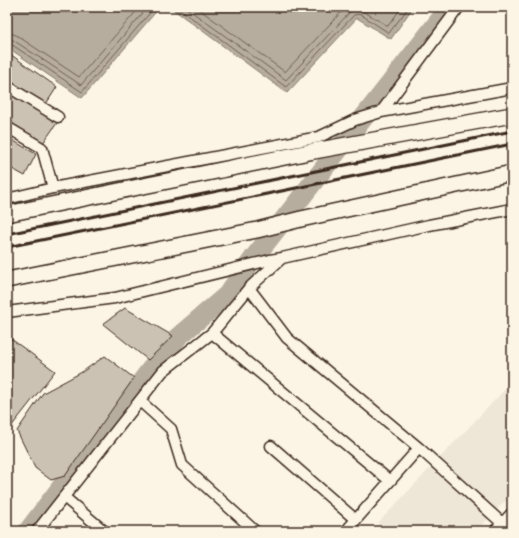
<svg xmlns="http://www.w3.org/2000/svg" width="519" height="538" font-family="'Patrick Hand',sans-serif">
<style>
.built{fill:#eee6d6}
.water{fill:#b7ad9e;stroke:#85796b}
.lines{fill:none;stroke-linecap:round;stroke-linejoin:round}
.shore{stroke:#6d5e51;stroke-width:1}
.river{stroke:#b7ad9e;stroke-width:20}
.building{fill:#ccc2b3;stroke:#3b2a1e}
.minor-casing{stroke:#3b2a1e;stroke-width:13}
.primary-casing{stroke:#3b2a1e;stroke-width:18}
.minor{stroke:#fcf5e5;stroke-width:10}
.primary{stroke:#fcf5e5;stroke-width:15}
.rail{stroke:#3b2a1e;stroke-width:3}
</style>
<rect width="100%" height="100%" fill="#fcf5e5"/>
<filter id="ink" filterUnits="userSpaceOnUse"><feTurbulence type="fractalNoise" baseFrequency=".025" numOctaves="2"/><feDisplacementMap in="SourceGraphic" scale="8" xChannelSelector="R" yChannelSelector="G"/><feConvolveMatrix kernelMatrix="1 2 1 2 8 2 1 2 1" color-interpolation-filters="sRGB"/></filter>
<g filter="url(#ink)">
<!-- built -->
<path class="built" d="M512,382V494L476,531H386L378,523Z"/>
<!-- water -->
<path class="water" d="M7,7H160L82,98L7,47Z
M170,7H413L391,39L357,18L287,93Z"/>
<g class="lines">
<!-- shore -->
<path class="shore" d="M177,7L286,87L354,15L360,14L389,33L409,7
M185,7L286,80L352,10L356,9L361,10L388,26L402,7
M196,7L285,72L346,7
M7,32L16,35L79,77L140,7
M7,39L13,40L81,85L148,7
M7,44H11L82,92L155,7"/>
<!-- river -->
<path class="river" d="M28,531L151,369L178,337L227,295L253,259L450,7"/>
</g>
<!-- building -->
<path class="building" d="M7,52L57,87L46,104L7,79Z
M7,91L57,123L43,143L7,121Z
M7,137L36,154L25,176L7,166Z
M125,308L173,336L148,360L103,324Z
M7,336L55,371L7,432Z
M105,356L134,378L65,476L51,480L35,468L17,431L43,393L82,372Z"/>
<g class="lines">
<defs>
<path id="minor" d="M7,86L58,117
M381,112L459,7
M7,127L42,148L53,188
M7,199L53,188L319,137L355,120L381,112L512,88
M249,288L282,258
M7,312L115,298L270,260L282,258L429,225L512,209
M212,333L390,481
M140,401L171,429L182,465L255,531
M271,446L356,520
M419,448L502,523
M64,497L104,531
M37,531L163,371L212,333L249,288L287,338L419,448L346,531
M495,531L512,513"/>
<path id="primary" d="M7,214L314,151L512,115
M7,280L257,230L301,219L512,173"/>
</defs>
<!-- minor casing -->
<use href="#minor" class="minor-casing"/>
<!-- primary casing -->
<use href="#primary" class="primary-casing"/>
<!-- minor -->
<use href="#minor" class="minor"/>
<!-- primary -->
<use href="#primary" class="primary"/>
<!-- rail -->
<path class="rail" d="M7,234L512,131
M7,247L512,144"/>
</g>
</g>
<!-- margin -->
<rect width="519" height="538" fill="none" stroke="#fcf5e5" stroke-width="24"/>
<rect x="12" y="12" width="495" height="514" fill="none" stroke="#3b2a1e" stroke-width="1.5" filter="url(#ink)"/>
</svg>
